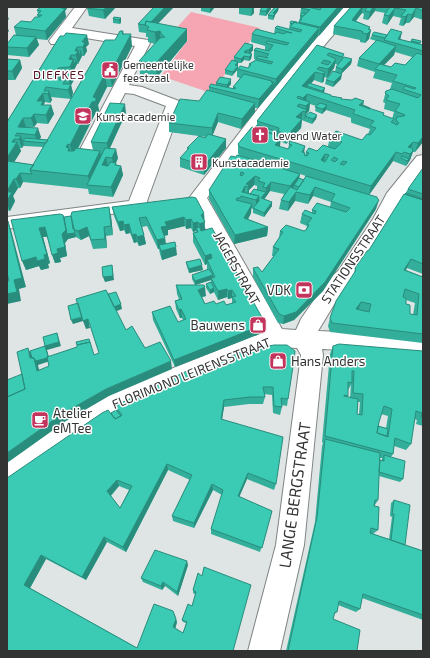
<svg xmlns="http://www.w3.org/2000/svg" width="430" height="658" font-family="'Exo 2',sans-serif">
<style>
.green{fill:#f5a6b2}
.lines{fill:none;stroke-linecap:round;stroke-linejoin:round}
.minor-casing{stroke:#7f8483;stroke-width:2}
.minor{fill:#fff;fill-rule:evenodd}
.wall{fill:#33ae9a;fill-rule:evenodd}
.shaded-wall{fill:#298d7d}
.building{fill:#3bcab3;stroke:#298d7d;fill-rule:evenodd}
.labels{text-anchor:middle;dominant-baseline:central;stroke-width:3;stroke-linejoin:round;paint-order:stroke}
.far-poi-label{font-size:11px;fill:#323433;stroke:#fff;text-anchor:start}
.far-neighbourhood-label{font-size:12px;letter-spacing:1px;fill:#551023;stroke:#fff}
.street-label{font-size:13px;fill:#323433;stroke:#fff}
.poi-label{font-size:13px;fill:#323433;stroke:#fff;text-anchor:end}
.near-street-label{font-size:16px;fill:#323433;stroke:#fff}
</style>
<rect width="100%" height="100%" fill="#dfe5e4"/>
<!-- green -->
<path class="green" d="M191,12L260,28L211,93L161,76L188,40L170,35Z"/>
<g class="lines">
<defs>
<path id="minor" d="M75,7H87L72,28L148,40L150,43L129,85L142,87L179,101L182,104L147,201L150,205L147,209L7,229V217L129,201L166,106L134,94L125,93L90,161L84,162L78,161L76,157L135,46L67,35L61,44H51L49,41Z
M344,7H357L294,81L207,198L282,329L296,330L301,319L327,281L339,270L373,219L387,193L417,156L423,155V172L401,199L390,221L353,280L341,293L318,331L366,333L423,341V359L366,351L322,349L323,355L304,545L280,651H248L276,545L301,355L297,348L276,347L264,351L123,411L61,450L16,485L7,489V460L43,434L105,395L262,333L189,198L284,75Z"/>
</defs>
<!-- minor casing -->
<use href="#minor" class="minor-casing"/>
<!-- minor -->
<use href="#minor" class="minor"/>
</g>
<!-- wall -->
<path class="wall" d="M41,7H68L65,11L66,17L47,40L37,39L39,45L29,57L7,55V44L16,35L14,27L31,22L38,17L37,15L38,14L37,10Z
M88,7H116L105,19L89,16L87,8Z
M201,7H215L210,13L201,11Z
M239,7H254V13L251,16L239,14Z
M262,7H271V9L266,16L259,15L260,11Z
M302,7H310V8L311,7H344L318,36L258,108H255V112L241,129L218,122L212,135L226,139V148L204,175L180,167V158L188,150L187,148L205,138L206,137L169,132V123L199,101L209,91V87L216,85V83L231,84L228,88L233,89V87L240,78L237,77V70L232,76L225,74V70L234,61V57L253,45V50L250,54H252L251,59L249,61L244,60L241,63H238V68H248L249,64L256,60L254,59V50H265V46L251,42L252,34H274L275,28L289,29L290,23H298L300,18V16L301,8Z
M351,7H423V20L414,17L409,23H406L403,26L399,25L401,18L393,16L387,25L382,23L384,15L385,13L375,11L368,20L363,19L364,14L362,13L356,21L370,27L369,30H371L369,39L365,43L360,42V40L333,34L334,26Z
M278,11L275,15L274,18L273,20L268,19V15Z
M121,18V22L120,24L113,23V19Z
M138,24H158L187,41L157,77L140,74L139,61L155,44L148,42V37H146V33L139,32Z
M123,31L124,34L132,46L112,87H107L98,105L99,111L98,113L95,114L78,149L93,150L91,142L126,113L110,148L118,158L116,163L117,165L121,166L123,175L113,197L89,194L88,189L23,182L20,188H18L13,196L15,201L10,211L7,210V122L60,36L89,44L86,47L87,51L84,56H82L78,64H77L75,68L72,75L74,80L71,85L73,93L71,99L51,97L52,100L50,103L45,102L44,104V105H51L54,114L48,124L37,123L34,127H26L41,137L40,139L48,140L115,40ZM23,143L24,146L43,147L34,165L14,162L21,151L20,148H22L24,145Z
M372,35L400,39L410,42L411,41H421L420,45H423V142L415,152H413L410,160L406,166L393,161L369,195L377,199L376,209L323,291L294,320L283,324L278,323L253,277V268L262,272L274,256H272L273,247L279,238L280,231H304L306,230L307,226L300,223L302,214L312,213V210L330,207L331,202L313,196L308,204L295,201L288,211L279,209L281,200L284,194L270,191L264,199L272,202V206L264,217L253,213V209L251,208V213L248,219L268,227L267,236L234,244L209,199V190L236,157L239,156L238,153V144L257,125V121L317,45L344,54L343,59H352L351,64L341,74V79L333,87L325,84L326,80L335,72L336,67L338,65L335,64L334,68L327,78L324,77V81L322,83L314,80L311,84L324,93L331,96L363,106L370,109L384,113L383,115L392,119L394,112L384,109L385,103L383,102L386,91L391,90L390,89L392,83L373,78L375,72L357,66L359,58L376,41L370,39ZM395,52L412,57L405,65L391,67L384,65L394,55ZM310,104L316,106L315,111L322,114L326,110L351,118V122L352,123L370,129L368,134L362,140L330,137L328,146L317,151L306,152L305,156L304,153L290,141L289,144L288,149L279,147L280,141L286,144L301,128L302,120L304,121V120V121L312,124L316,119L317,115L306,116V114L309,111ZM300,174L306,176L304,180L299,178ZM254,185L257,186V189L250,194L249,193V190Z
M7,59L20,60L22,68L15,80H7Z
M423,168V274L407,268L406,270L423,277V343L330,332L328,326L330,318L354,274L355,268L369,250L405,194L408,189ZM406,300L415,303L413,315L410,314L406,304Z
M112,207L204,213L205,230L264,321L263,329L262,333L175,367L153,320L152,312L178,322L183,320L182,318H180L176,309L175,301L179,299L177,294L176,285L206,296L202,297L205,304H216L226,305L232,303V298L228,299L227,297L218,300L214,292L210,294L206,288V284L211,282V280L195,285L192,279V275L207,270V264L205,265L193,242V233L196,232V231L193,232L191,228L186,229L185,226L168,230V235L164,236L165,238L166,244L177,255L162,260L160,254L159,249H158L147,226L142,227L146,244L139,246L137,242L134,243L130,233L126,234L124,230L120,231L114,216Z
M111,216L113,235L106,236L107,248L93,249L89,236L81,240L76,237L68,239L65,243L67,256L60,258L61,262L55,263L47,237H43L50,263L48,264L49,268L41,270L39,266L26,270L11,220L64,217Z
M186,262L203,270L189,273L187,267Z
M333,346L423,351V426L416,424L417,420L414,419L411,444L406,450L394,446L393,454L391,457L403,479L400,482L379,476L378,500L375,505L378,530L373,534L389,539L392,517L390,516L391,503L394,500L405,545L423,551V620L362,598L360,609L356,612L338,605L337,612L334,614L333,619L357,651H286L315,522L322,446L323,443L322,442L330,354ZM351,385L350,398L347,397L348,390ZM358,402H360L359,414H357ZM381,414L388,416L386,428L378,426ZM380,458H382V461L380,460Z
M244,351L288,399L287,406L282,405V407L280,415L273,413L272,395L264,394L265,397L263,404H249L224,407L222,419L276,484L274,490L247,479L239,497L272,511L260,552L211,534V529L222,495L213,490L194,528L173,521L172,516L190,480L168,470L126,552L107,542L86,580L46,559L30,588L137,648L174,614L177,622L175,628L183,633L186,623L183,622L182,620L192,606L196,595L193,593V590L198,573L233,651H7V478L111,413L116,410L115,406ZM119,486L129,490L120,508L111,496Z
M188,565L178,596L165,586L162,590L143,582L141,578Z"/>
<!-- shaded-wall -->
<path class="shaded-wall" d="M58,7H68L65,11L66,17L47,40L45,31Z
M107,7H116L105,19L103,10Z
M165,7H174L151,31L148,25Z
M210,7H215L210,13Z
M251,7H254V13L251,16L252,8Z
M269,7H271V9L266,16V11Z
M279,7L278,11L275,15L274,18L273,20V13Z
M338,7H344L319,36L320,27Z
M362,7H363L362,13L350,28L352,20Z
M373,7H376L375,11L368,20L370,12Z
M395,8L393,16L387,25L389,16Z
M416,8L414,17L409,23L412,15Z
M408,14L406,23L403,26L405,17Z
M7,15L9,19L7,21Z
M121,18V22L120,24L119,20Z
M7,27L9,31L7,33Z
M370,27L368,33L371,30L369,39L365,43L368,29Z
M319,28L318,36L275,88L276,79Z
M187,29V41L157,77L155,64Z
M160,31L161,43L156,44L155,32Z
M402,32L400,41L398,39Z
M131,34L132,46L112,87L110,74Z
M87,35L89,44L86,47L87,51L84,56L82,42Z
M36,37L39,45L29,57L27,48Z
M253,45V50L249,55V50Z
M396,46L394,55L379,70L378,69L379,64Z
M77,47L78,52V51H81L82,56L78,64L75,51Z
M247,50V54L244,57V60L241,63V59L244,52Z
M252,54L251,59L249,61V57Z
M71,55L74,64L76,60L77,64L75,68L72,75L74,80L71,85L73,93L71,99L68,90L70,86L68,78L71,72L69,59Z
M336,59L334,68L327,78L328,69Z
M352,59L351,64L341,74L342,69Z
M20,60L22,68L15,80L12,71Z
M238,62L237,70L232,76L233,72L235,65Z
M315,72L314,80L308,86H307L306,89L302,86Z
M325,72L324,81L322,83L323,74Z
M105,74L107,87L98,105L99,111L98,113L95,114L73,157L70,145L93,97Z
M342,74L341,79L333,87L334,82Z
M231,79V84L227,89V85Z
M272,81V84L273,83H275V88L258,108L259,99Z
M325,88L324,93L321,96L322,91Z
M49,91L52,100L50,103L48,94Z
M43,93L45,102L44,104L46,110L37,101Z
M307,94L306,103L302,105L303,98Z
M364,101L362,110L359,105Z
M310,102L309,111L306,114L304,121L306,106Z
M255,103V112L241,129L242,119Z
M125,104L126,113L108,152L107,143Z
M51,105L54,114L48,124L46,115Z
M327,105L326,110L322,114L323,109Z
M303,111L301,120L296,117Z
M218,113V122L212,137V128Z
M34,114L37,123L34,127L31,118Z
M317,115L316,119L312,124L313,119Z
M23,118L26,127L22,134L18,127Z
M302,119L301,128L286,144L288,135Z
M38,128L41,137L38,142H37L35,135Z
M21,136L24,145L22,148L19,139Z
M281,137L280,146L274,154L275,145Z
M423,137V142L415,152L418,143Z
M14,139L16,145L17,142L21,151L7,174L9,162L7,158L12,142Z
M226,139V148L204,175V166Z
M413,142L410,151L408,147Z
M68,144L73,161L66,147Z
M305,146L304,154L305,153L304,162L302,152Z
M116,149L118,158L114,167L112,158Z
M100,151L103,164L90,185L88,176Z
M413,151L410,160L406,166L410,154Z
M396,152L393,161L369,195L371,186Z
M325,154L324,163L321,160Z
M106,157L108,167L102,165Z
M121,166L123,175L113,197L111,187Z
M20,173L23,182L20,188L16,179Z
M300,174L298,183L294,185L293,190L289,195L290,186Z
M255,176L254,185L249,190V194L247,196L248,187L246,184Z
M14,179L18,188L13,196L15,201L10,211L7,203V191Z
M271,182L270,191L266,197V188Z
M245,186V195L242,192Z
M315,187L313,196L308,204L310,195Z
M266,192V197L261,203V198Z
M296,192L295,201L288,211L289,202Z
M259,196V206L256,210V200Z
M379,200L376,209L323,291L294,320L283,324L284,316Z
M272,202V206L264,217V213Z
M252,204L251,213L244,227V218Z
M109,207L111,216L113,235L111,226Z
M204,213L205,231L200,233L199,224L201,215Z
M63,215L66,224L75,233L76,237L68,239L65,243L67,256L60,258L61,262L55,263L52,255L57,249Z
M184,217L185,226L168,230V235L162,236L161,227L165,222Z
M191,219V228L186,229V220Z
M8,221L11,230L26,287L19,289L21,301L7,304V294L14,280Z
M123,221L124,230L120,231L118,222Z
M198,222V231L196,228V231L193,232V223Z
M129,224L130,233L126,234L124,225Z
M45,227L48,236L43,237L50,263L48,264L49,268L41,270L39,266L26,270L22,261L36,257L39,228Z
M87,227L89,236L81,240L78,231Z
M104,227L106,236L107,248L105,239Z
M268,227L267,236L234,244L235,235Z
M136,234L137,242L134,243L132,235Z
M144,235L146,244L139,246L137,237Z
M165,238L166,247L159,245V249H158L157,240Z
M176,247L177,255L162,260L161,251Z
M211,254V263L207,260V264L205,265V256Z
M411,259L407,268L400,278L404,270Z
M112,265L114,280L105,282L103,277Z
M202,265L203,270L189,273V269Z
M213,275V280L211,278V280L195,285V281Z
M205,287L206,296L198,298V290Z
M214,288V292L210,294V290Z
M227,289V297L218,300V291Z
M232,290V298L228,299V291Z
M361,302L358,311L356,309Z
M121,304L122,309L114,312L113,307Z
M181,309L182,318H180L179,310Z
M82,317L88,319L90,328L86,329L83,321L73,324L71,320Z
M264,321L263,329L262,333L175,367L174,360Z
M57,333L61,346L47,350L50,361L38,365L41,378L30,358L28,348L32,356L34,358Z
M171,361L172,369L109,396L66,421L7,463V453L62,414L106,389Z
M224,400V407L221,426V419Z
M167,464L168,470L126,552L123,547Z
M248,473L247,479L237,502L238,496Z
M117,480L119,486L110,496L107,491Z
M212,484L213,490L194,528V523Z
M104,537L107,542L86,580L82,577Z
M41,555L46,559L30,588L24,585Z
M187,561L188,565L178,596L177,592Z
M163,582L165,586L162,590L161,586Z
M174,614L177,622L175,630L173,627Z"/>
<!-- building -->
<path class="building" d="M41,7H59L65,9L45,31L14,27L21,21L31,22L35,17H39L42,15H37L41,11L37,10Z
M88,7H107L103,10L87,8Z
M154,7H165L151,22L146,21L145,25H146L138,24Z
M262,7H269L266,11H260Z
M275,7H279L273,13L275,14L273,16L268,15Z
M302,7H308L320,10L321,8L318,7H338L320,27L299,22L302,19H300L310,10L301,8Z
M351,7H362L352,20L370,27L368,29L371,30L367,34L362,33L363,32L362,31L334,26Z
M367,7H373L370,12L365,11Z
M390,7H423V11L416,8L412,15L408,14L405,17L401,16L406,10L395,8L389,16L384,15Z
M303,13H306L303,16H300Z
M114,17L121,18L119,20L113,19Z
M146,21L187,29L155,64L139,61L160,38L165,37L162,35L160,31L155,32L147,30L149,27L145,25Z
M291,21L297,22V23L294,22L293,24L290,23Z
M294,22L319,28L276,79L238,69L240,66L248,68L251,65L249,64L256,60L271,64L273,62L256,58L258,56L268,58L266,57L269,54L254,50L256,48L269,51L273,45L266,43L267,41L287,45L289,43L252,34L256,29L275,34L277,32L284,34L286,32L292,33L275,28L277,26L300,32L302,30L290,27Z
M391,29L402,32L398,39L423,45V51L384,40Z
M120,31H123L122,34H131L110,74H105L93,97L96,98V101L92,102L70,145L68,144L66,147L69,148L68,151H74L76,148L100,151L88,176L30,170L105,40H115Z
M374,32L387,35L385,38L372,35Z
M66,33L87,35L82,42H85L83,47H77L75,51H78L76,55H71L69,59L73,60L70,67L58,68L57,71L58,73L60,71H72L68,78L57,76V78H60L59,80H65L63,84H71L68,90L46,87L44,91H49L48,94L43,93L37,101H43L41,105H51L46,115L34,114L31,118H23L18,127L38,128L35,135L17,133L15,136H21L19,139H14L12,142H17L7,158V122L60,36H64Z
M14,35L36,37L27,48L7,47V44Z
M412,39L421,41L420,43L411,41Z
M377,40L396,46L379,64L359,58Z
M245,43L253,45L249,50H247L244,52L252,54L249,57L244,56L241,59L234,57Z
M317,45L344,54L342,57L329,53L327,55L336,59L331,66L328,69L319,67L317,69L325,72L323,74L315,72L302,86L331,95V96L342,98L341,99L352,100L355,98L364,101L359,105L384,113L383,115L394,119L391,122L397,125L399,123L396,120L397,117L404,116L405,115L395,111L400,104L386,100L389,96L385,93L386,91L392,89L418,98L421,95L403,89L405,86L414,89L416,88L393,81L397,75L375,69L380,64L391,67L395,63L405,65L417,53L423,55V137L418,143L413,142L408,147L412,148L413,151L410,154L404,152L402,154L396,152L371,186L240,147L238,144L252,127L281,137L275,145L288,149L292,145L289,144L290,141L305,146L302,152L305,153L304,155L307,156L309,153L306,152L309,148L317,151L323,145L335,149L342,142L330,137L336,131L362,140L367,134L370,135L376,128L370,126L374,121L354,114L353,113L355,110L307,94L303,98L298,96L297,98L310,102L306,106L299,104L297,106L307,110L305,112L303,111L296,117L302,119L288,135L278,131L279,128L257,121ZM324,60L331,62L328,65L321,63ZM325,154L329,155L325,162L321,160ZM334,157L338,159L335,162L331,160ZM343,161L347,162L344,165L340,164Z
M78,51H81L79,55Z
M344,57L352,59L342,69L336,67Z
M7,59L20,60L12,71H7Z
M72,59L76,60L74,64L73,60Z
M232,60L238,62L235,65L238,66L233,72L225,70Z
M333,71L342,74L334,82L326,80Z
M244,74L272,81L271,82L273,83L259,99L209,87L211,84L235,89L236,88L233,87Z
M220,77L231,79L227,85L216,83Z
M272,82L275,83L272,87L273,83Z
M309,83L325,88L322,91L307,86Z
M207,90L255,103L242,119L218,113L212,128L169,123L180,99L199,101Z
M110,103L125,104L107,143L91,142Z
M320,103L327,105L323,109L315,107Z
M363,105L370,108V109L362,106Z
M310,112L317,115L313,119L305,116Z
M257,125L278,132L277,135L255,128Z
M208,134L226,139L204,166L180,158L189,148H187L199,136L205,138Z
M25,138L48,140L46,143L23,141Z
M105,148L116,149L112,158L106,157L102,165L108,166L110,162L116,163L115,165L121,166L111,187L87,185Z
M237,155L300,174L290,186L271,182L266,188L263,187L265,183L258,181L260,178L255,176L246,184L249,185L248,187L245,186L242,192L259,196L256,200L241,196L240,198H237L236,200L252,204L244,218L268,227L235,235L209,190L231,156L236,157ZM241,172L244,173L242,176L240,175Z
M402,156L409,159L407,161L401,158Z
M7,161L34,165L30,170L32,174L20,173L16,179H14L7,191Z
M423,168V194L408,189Z
M306,176L377,197V198L379,200L325,282L296,312L284,316L279,314L253,268L258,267L262,272L279,249L273,247L283,232L280,231L286,225L304,231L306,230L309,225L307,224L312,218L302,214L305,210L315,214L316,211L312,210L317,203L346,212L350,208L331,201L335,194L315,187L310,195L296,192L289,202L281,200L290,187L297,190Z
M299,178L304,180L299,187L294,185Z
M254,189L266,192L261,198L272,202L264,213L253,208L259,201V196L250,194Z
M7,192H12L7,201Z
M406,193L423,199V200L405,194Z
M404,194L423,200V264L411,259L404,270L423,277V334L332,323L330,318L336,301L356,270L355,268L367,251L369,250ZM405,289L419,294L417,315L410,314V305L406,304V298L403,297ZM361,302L371,304L369,312L356,309Z
M192,197L196,198L204,213L201,215L205,222L199,224L198,222L193,223L191,219L186,220L184,217L165,222L167,226L161,227L165,238L157,240L146,217L139,218L144,235L137,237L136,234L132,235L129,224L124,225L123,221L118,222L112,207Z
M109,207L111,226L104,227L105,239L91,240L87,227L78,231L73,229L71,215L72,212Z
M60,214L63,215L66,230L62,234L65,247L57,249L58,253L52,255L45,227L39,228L47,254L44,255L45,259L37,261L36,257L22,261L11,220Z
M71,216L75,233L67,234L64,217Z
M7,221H8L22,278L14,280L17,292L7,294V281H9L7,273Z
M200,227L201,231L212,228L264,321L263,325L174,360L152,312L170,306L178,322L186,319L181,309L179,310L175,301L182,299L176,285H204L205,287L198,290L205,304L214,301L216,304L224,301L226,305L236,302L232,297L236,296L232,290L228,291L227,289L218,291L211,278L215,277L207,260L212,258L211,254L205,256L193,233L198,232L196,228Z
M175,242L176,247L161,251L159,245Z
M200,259L202,265L189,269L186,262Z
M112,265L113,276L103,277L102,267Z
M209,269L213,275L195,281L192,275Z
M211,282L214,288L210,290L206,284Z
M106,290L126,330L132,326L145,348L160,342L171,361L106,389L62,414L7,453V397L25,389L17,352L28,348L30,358H34L37,371L49,366L47,357L77,347V345L90,342L94,355L99,353L88,319L83,321L76,299Z
M116,292L121,304L114,307L108,294Z
M78,303L82,317L71,320L68,306Z
M57,333L59,342L45,346L43,337Z
M89,339L90,342L77,345L76,342Z
M339,344L423,351V417H421L422,413L416,411L411,444L395,438L393,454L325,436L333,346ZM352,371H354L353,393L363,394L362,415L357,414L358,399L344,396V395L348,396V382L352,383ZM384,406L392,409L388,437L377,433L379,422Z
M274,345H287L295,351L294,360L288,399L281,398L282,407L274,406L273,387H263L265,397H250L224,400L221,419L283,437L276,484L248,473L238,496L272,511L262,548L211,529L223,490L212,484L194,523L172,516L192,475L167,464L123,547L104,537L82,577L41,555L24,585L137,648L154,604L173,611L176,619L173,627L183,633L187,622L182,620L188,604L192,606L196,592L193,590L198,573L202,576L204,567L251,585L233,651H7V478L102,413L108,410L115,419L122,415L115,406L189,370L219,361L244,351ZM117,480L132,486L120,508L107,491Z
M45,346L48,356L47,357V358L36,361L34,358H32L30,351Z
M22,374L25,389L7,397V380Z
M116,410L121,416L115,419L111,413Z
M378,426L388,429L387,436L377,433Z
M325,439L380,453L378,500H375L374,506L379,507L378,530L371,528L370,533L423,551V615L363,594L360,609L339,601L337,612H335L333,619L360,630L357,651H288L317,517Z
M384,455L405,461L403,479L379,472L380,460L384,461Z
M394,500L410,505L405,545L391,540L394,514H392Z
M155,550L187,561L177,592L163,582L161,586L141,578Z"/>
<!-- icons -->
<defs>
<symbol id="civic-square" viewBox="-11 -11 22 22"><rect x="-9" y="-9" width="18" height="18" rx="4" fill="#c3345c" stroke="#fff"/><path d="M-.6-6.5H3V-4.5H.6V-3L4-1V1h2V6H-6V1h2V-1L-.6-3ZM-1.2 2.5V6h2.4V2.5Z" fill="#fff"/></symbol>
<symbol id="school-square" viewBox="-11 -11 22 22"><rect x="-9" y="-9" width="18" height="18" rx="4" fill="#c3345c" stroke="#fff"/><path d="M0-5L7-2L0 1L-7-2ZM-4 1L0 2.5L4 1V4Q0 6-4 4Z" fill="#fff"/></symbol>
<symbol id="church-square" viewBox="-11 -11 22 22"><rect x="-9" y="-9" width="18" height="18" rx="4" fill="#c3345c" stroke="#fff"/><path d="M-1.2-6h2.4v3.5h3.3v2.4h-3.3V6h-2.4V-.1h-3.3v-2.4h3.3Z" fill="#fff"/></symbol>
<symbol id="building-square" viewBox="-11 -11 22 22"><rect x="-9" y="-9" width="18" height="18" rx="4" fill="#c3345c" stroke="#fff"/><path d="M-4-6H4V6H1V3H-1V6H-4ZM-2.5-4.3h1.7v1.8h-1.7ZM.8-4.3h1.7v1.8H.8ZM-2.5-1h1.7V.8h-1.7ZM.8-1h1.7V.8H.8Z" fill="#fff"/></symbol>
<symbol id="bank-square" viewBox="-11 -11 22 22"><rect x="-9" y="-9" width="18" height="18" rx="4" fill="#c3345c" stroke="#fff"/><path d="M-6-4H6V4H-6ZM0-2.3a2.3 2.3 0 1 0 0 4.6a2.3 2.3 0 1 0 0-4.6Z" fill="#fff"/></symbol>
<symbol id="shop-square" viewBox="-11 -11 22 22"><rect x="-9" y="-9" width="18" height="18" rx="4" fill="#c3345c" stroke="#fff"/><path d="M-5-2.5h2.3a2.7 3.5 0 0 1 5.4 0H5L5.5 6h-11ZM-1.5-2.5h3a1.5 2.3 0 0 0-3 0Z" fill="#fff"/></symbol>
<symbol id="cafe-square" viewBox="-11 -11 22 22"><rect x="-9" y="-9" width="18" height="18" rx="4" fill="#c3345c" stroke="#fff"/><path d="M-5.5-4.5H6V0H3Q3 3.5 0 3.5H-2.5Q-5.5 3.5-5.5 0ZM3-3.2v2h1.7v-2ZM-6 4.5H4V6H-6Z" fill="#fff"/></symbol>
</defs>
<g fill-rule="evenodd">
<use href="#civic-square" x="100" y="60" width="20" height="20"/>
<use href="#school-square" x="73" y="106" width="20" height="20"/>
<use href="#church-square" x="250" y="125" width="20" height="20"/>
<use href="#building-square" x="189" y="152" width="20" height="20"/>
<use href="#bank-square" x="294" y="280" width="20" height="20"/>
<use href="#shop-square" x="248" y="315" width="20" height="20"/>
<use href="#shop-square" x="268" y="351" width="20" height="20"/>
<use href="#cafe-square" x="30" y="410" width="20" height="20"/>
</g>
<g class="labels">
<!-- far-poi labels -->
<g class="far-poi-label">
<text x="123" y="64">Gemeentelijke<tspan x="123" dy="13">feestzaal</tspan></text>
<text x="96" y="116">Kunst academie</text>
<text x="273" y="135">Levend Water</text>
<text x="212" y="162">Kunstacademie</text>
</g>
<!-- far-neighbourhood labels -->
<g class="far-neighbourhood-label">
<text x="59" y="74">DIEFKES</text>
</g>
<!-- street labels -->
<g class="street-label">
<text transform="translate(353 259) rotate(-56)">STATIONSSTRAAT</text>
<text transform="translate(237 268) rotate(61)">JAGERSTRAAT</text>
<text transform="translate(191 373) rotate(-22)">FLORIMOND LEIRENSSTRAAT</text>
</g>
<!-- poi labels -->
<g class="poi-label">
<text x="291" y="290">VDK</text>
<text x="245" y="325">Bauwens</text>
<text x="291" y="361" text-anchor="start">Hans Anders</text>
<text x="53" y="413" text-anchor="start">Atelier<tspan x="53" dy="15">eMTee</tspan></text>
</g>
<!-- near-street labels -->
<g class="near-street-label">
<text transform="translate(294 495) rotate(-82)">LANGE BERGSTRAAT</text>
</g>
</g>
<!-- border -->
<rect width="430" height="658" fill="none" stroke="#323433" stroke-width="16"/>
</svg>
